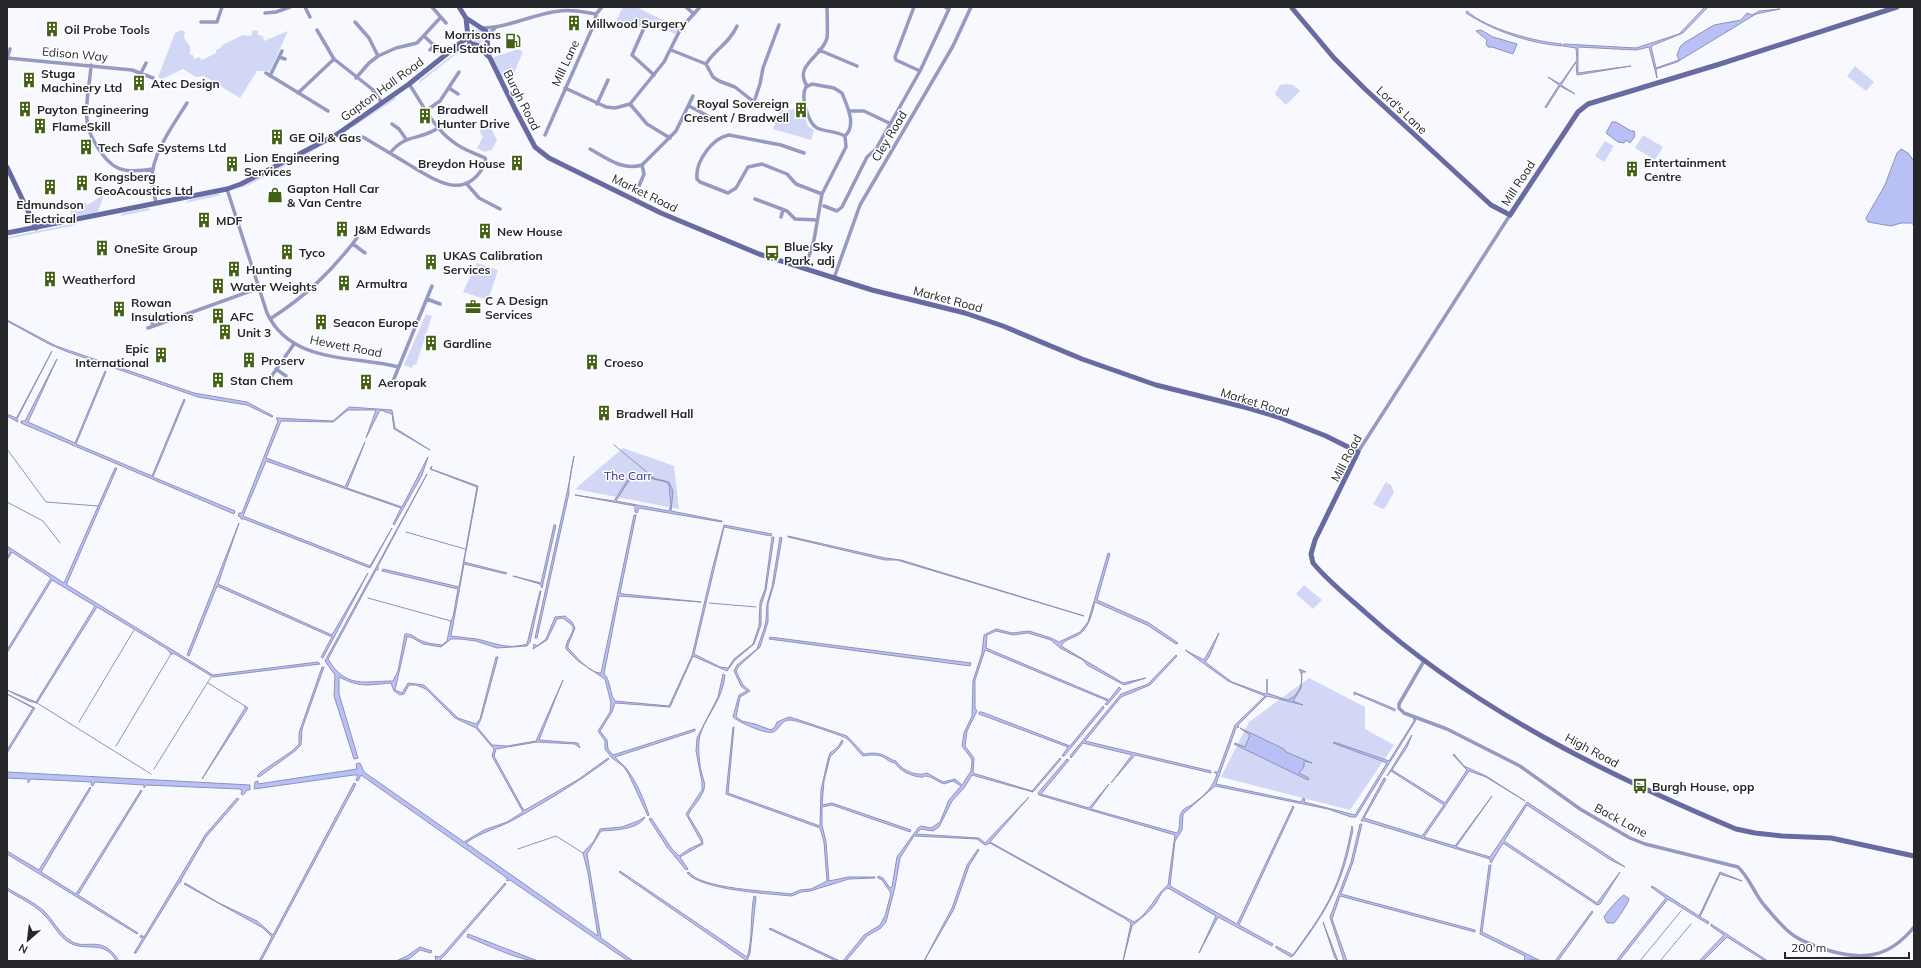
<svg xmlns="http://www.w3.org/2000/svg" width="1921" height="968" font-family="Mulish,sans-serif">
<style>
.green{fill:#d2d7f6}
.water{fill:#b9c0f5;stroke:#8d92b8;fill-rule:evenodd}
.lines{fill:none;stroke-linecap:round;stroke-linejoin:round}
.stream{stroke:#8d92b8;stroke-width:1}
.street{stroke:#959ac0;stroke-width:3.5}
.secondary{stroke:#666ca2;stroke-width:5}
.labels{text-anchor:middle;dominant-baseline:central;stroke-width:3;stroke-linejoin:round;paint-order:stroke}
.poi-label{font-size:12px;font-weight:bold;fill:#26272b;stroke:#fff;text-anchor:start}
.street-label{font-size:12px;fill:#26272b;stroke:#fff}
.park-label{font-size:12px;fill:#332c8d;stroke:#fff}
</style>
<rect width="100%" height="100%" fill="#f8f9fe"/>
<!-- green -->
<path class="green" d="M623,7H636L679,28L675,34L663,28L662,30L645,24L638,28L634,26L633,29L616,21Z
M471 36a7 7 0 1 1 14 0a7 7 0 1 1-14 0Z
M182,30L185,32L184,38L190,46V55H193L194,59L199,57L202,60L216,53V50L221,48L222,45L243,35L251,36L253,30L258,31V35L263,36L264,41L288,31L270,71H257L240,98L204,76L196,77L183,69L162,79L158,77L175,33Z
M518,49L523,52L513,75L501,79L491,58Z
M459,50L460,51L418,84L420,80Z
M1855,66L1874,82L1866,91L1847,76Z
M1287,84L1293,85L1300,91L1286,105L1275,94L1280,85Z
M395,97L396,99L353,127V126Z
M801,106L808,126L814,130L811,140L773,129L780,110L788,111Z
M481,125L490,126L497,140L491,151L489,150L485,152L477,148L483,137L480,132Z
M350,128H351L299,159L301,156Z
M1643,135L1663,147L1655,160L1635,148Z
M1605,141L1614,146L1604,162L1595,156Z
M289,164L251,184L234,191L282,166Z
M217,194L222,195L185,203L189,200Z
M104,195L98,212L72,217L70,211L72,210L79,211L77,207L85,202L87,205Z
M148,208L151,210L120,216L123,213Z
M71,224L77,225L7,239L8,237Z
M477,263L498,270L488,300L463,292Z
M426,314L432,316L416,365L414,364L412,368L404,365Z
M623,448L674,466L679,509L575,489Z
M1386,482L1391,485L1394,492L1385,508L1382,509L1373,504Z
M1304,585L1322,600L1313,609L1296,594Z
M1309,678L1365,707V729L1394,745L1350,810L1221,777L1249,722Z"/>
<!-- water -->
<path class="water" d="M1705,7H1708L1683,33L1651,46L1656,68L1679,60L1677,55L1680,47L1684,43L1714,25L1741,20L1747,13L1752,15L1759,11L1780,9L1756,14L1677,62L1656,69L1657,78L1649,47L1636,50L1578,47V73L1631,66L1577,75L1576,62L1561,85L1575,94L1560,86L1546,108L1545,107L1559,85L1548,77L1560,84L1577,60L1576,48L1563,46L1564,44L1636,48L1679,34Z
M1467,11C1486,29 1537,42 1562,44V46C1528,43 1494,31 1466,13Z
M1481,30L1493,37L1517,44L1513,54L1492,47H1488L1486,44L1487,40L1476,31Z
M1612,122H1616L1631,131H1634L1635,136L1630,143L1626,140L1624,143L1618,142L1606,133Z
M1901,149L1908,153L1914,161V225L1911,223H1901L1891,226L1868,222L1866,218L1885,185L1897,153Z
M7,320L56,346L194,393L247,402L273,416L272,417L247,405L198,397L65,351L47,343L7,321Z
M52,351L17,419L18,422L7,416V414L16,418L17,417Z
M57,359L28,422L75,443L105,371L106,372L76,444L152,476L184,399L185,400L153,477L235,511L234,514L21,423V421H25Z
M349,407L392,410L395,428L430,450L394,429L392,414L380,410L366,438L376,410H348L333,422L281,421L266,458L345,487L365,442L347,488L402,507L428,457L422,475L394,525L393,524L401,508L266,461L243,516L370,566L392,528L370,568L244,519H241V517L238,516L239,513H242L278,421L276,418L333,421Z
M574,456C572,466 568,484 569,493L537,638H535L570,479Z
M432,466L431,469L478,486L464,562L507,573L506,574L464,564L451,636C460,637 468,638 477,639C495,643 507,650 527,644L540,591H541L530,642L527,646L497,648L476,641L461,639H451L441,647L423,644L411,637H407L395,690L402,693L408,683L424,685L458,718L476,724L480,719L496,657H498L481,719L477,727L492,745L507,746L536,741L563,680L539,740L578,743L580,748L575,744L537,742L496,749L494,756L523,809L525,810L579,779L608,758L609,759C580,781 547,801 515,819C499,828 481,832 466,843L598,936L588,873L583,853L594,841L600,829L622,827L638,821L645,817C638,830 614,830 601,831L587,854L601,938L633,961H628L510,880L507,881V878L361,775L358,781L356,780L358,775H354L254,789L255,782L258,781V784L357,769L356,764L360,763L364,772L464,842L484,830L507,822L523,812L492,756L494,749L476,728L455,718L426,689L416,685H409L404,694L400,695L394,691L391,683C367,685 361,688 339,677V694L358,758L354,759L334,696L335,675L325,661L427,474L378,566V570H376L328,659C346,689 364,681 393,681L398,671L405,634C412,633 416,639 422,641C429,644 435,644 442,645L447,641L451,621L453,617L458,589L382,571L383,569L459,587L477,487L430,469Z
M115,468H117L67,583V585L213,675L318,662L320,664L213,677L175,654H171L167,649L97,607L37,703L29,701L7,690L36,702L95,606L52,580L7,653V650L51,578L12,552L7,560L10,551L7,549V546L64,583Z
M632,473L669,482L673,491L671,511L722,521V522L639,508L637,513L635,512V506L575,495L614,501ZM633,474L666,482L669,485L671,505L669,511L616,501Z
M634,515H636L620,593L623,594L701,602L619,596L604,674C611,680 609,693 615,701L669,706L692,656L712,570L724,525L772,534L771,536L724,527L694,654L720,667L728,668L734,659L753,644L759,626L760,602L765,589L772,537H774L766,590L761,606V625L754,644L735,660L727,671L693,656L670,707L615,703L612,712L600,731L607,740L608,749L613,755L695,729V731L615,757C618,761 623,764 626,768C636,781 644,799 649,815L648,816L628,773L623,766L612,758L605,749V741L598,731L610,712L611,703L605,679L578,661L566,649C565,640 574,635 573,626L563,618L557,619L547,640L533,649L534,644L537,646L546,639L555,617L565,616L572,622L575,628L568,645V648C576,656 589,673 601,673Z
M239,523L218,584L332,635L368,573L323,658L321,657L332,637L217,586L189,656L187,655Z
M554,525H556L542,588L540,584L513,576L541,583Z
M788,536L885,558L901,560L1084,616L897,560H885L788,537Z
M780,537L782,538L774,584L768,604V622L760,647L739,666L736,671L743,685L750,691L740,697L736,717L742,721L755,724L771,730L775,727L777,722L789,717L796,719L847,736L864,754C870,753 878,752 885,756C890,758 891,760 896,761C902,770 916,777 927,773L943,782L955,779L962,785L971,771L972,762L971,758L962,746L964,733L972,716L973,681L982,653L984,635L996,629L1012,633L1029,631L1051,638L1059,642L1080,632L1088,622L1108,553L1110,554L1097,600L1149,623L1178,643L1176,644L1147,625L1095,602C1092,613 1090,624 1082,632C1077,638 1065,638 1061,646L1123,683L1146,678L1124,685L1087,665L1083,660L1060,648L1051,640L1028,633L1013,635L996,631L987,635L986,648L1109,700L1119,687L1121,689L1107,705L1105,704L1108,701L985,650L975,680V708L977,711L967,731L965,746L974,758L973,773L1032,791L1060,758L1061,759L1033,792L972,775L964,788L952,801L939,827L933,831L921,829L916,834L979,838L985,843L1029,797L990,842L1134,922C1149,914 1155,895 1168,885L1175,835L1039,795L1038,793L1067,759L1069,760L1041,794L1089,808L1109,784L1091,809L1177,833C1182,826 1177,817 1183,810C1186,807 1191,806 1194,803C1205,795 1213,787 1217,774L1214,772H1218L1235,725L1265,696L1228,681L1185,650L1204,660L1219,633L1209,657L1205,662L1232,682L1265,694L1267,692V679V693L1287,700C1299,697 1306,680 1299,669L1306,672H1302L1301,688L1293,701L1303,705L1267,696L1238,725L1239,727L1236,728L1216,784L1301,802L1303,798L1305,799L1304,802L1355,815L1387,763L1333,743L1334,742L1389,761L1414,721L1413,717L1416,720L1356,817H1351L1328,809L1215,786L1183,814L1182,830L1175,841L1170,886L1237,924L1293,806L1294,807L1239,925L1273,944L1272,946L1218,917L1199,953L1216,916L1168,888C1161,891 1160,897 1156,903C1149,913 1141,918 1132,926L1123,961L1131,923L1124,918L990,843L985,845L977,839L914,836L900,858L895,887L886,922L881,928L867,936L846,961H843L864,935L880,925L885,916L891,893L882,880L878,878V876L883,878L890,888L892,887L897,857L918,828L921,826L931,828L940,822L949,800L961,786L953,781L944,784C938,782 933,777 926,776C924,776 922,778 920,777C911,776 900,771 895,763C889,762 888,760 883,757C877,754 869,755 863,756C857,751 853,743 846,738C840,735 797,720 790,720C780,720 781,729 773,732C767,735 738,722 733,717L739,695L747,691L741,686L734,671L737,665L757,649L764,629L766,621L767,604L772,587Z
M770,637L971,663L970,666L769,639Z
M1176,655L1177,656L1150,685L1121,697L1085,741L1211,771V773L1135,755L1111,783L1132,755L1083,743L1071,758L1070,756L1121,694L1148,684Z
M322,667H324L302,729L301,745L295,751L259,777L257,776L261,772L292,751L299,744V733Z
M723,674L725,675C723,698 709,712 701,732C697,742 699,760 701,771C702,776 706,783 704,789C702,798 692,807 688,815L702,838L703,844L680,857L688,869L686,870L667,847L649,819L651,818L672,849L679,856L689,849L702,843L686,814L702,790V782L696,751L697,738L718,697Z
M1354,692L1395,709V711L1356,694L1354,695Z
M7,694L35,708L7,753V750L33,708Z
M245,706L248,708L202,779L245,708Z
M1103,706L1104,708L1064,756H1062L1068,747L979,714V712H982L1070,746Z
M733,727H734L728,793L820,826L821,790L828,759L830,753L838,747L842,740L843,742L839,748L830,757L824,781L822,805L832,803L911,830L910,832L832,805L822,807V825L826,842L829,881L848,877H875V878L849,879L810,891L801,892L792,896C770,894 701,890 687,873L689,872C700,889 770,891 791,894L800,890L811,889L827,881L824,842L820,828L726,794Z
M1240,728L1284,749L1286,752L1312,763L1304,761V767L1299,773L1309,778L1308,780L1234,744L1235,743L1245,747L1250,735Z
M1412,735L1407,747L1392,770L1445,803L1467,770L1453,755L1454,754L1464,766L1486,776L1525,801L1486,777L1469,771L1424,837L1455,846L1492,796L1456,847L1490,857L1527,802L1625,867L1609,859L1527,805L1504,841L1597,903L1620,872L1600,904L1597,905L1503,843L1491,863L1490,859L1365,821H1361L1384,778L1386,779L1364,818L1422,836L1444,805L1391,771L1387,776Z
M7,772L250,785V790H247L243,795L241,794L242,790L240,789L146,785L144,788V785L95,782L93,786L91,785L92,782L31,779L28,783V779L7,778Z
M354,783L356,784L261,961H259L272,937L263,928L184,884L185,883L219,903L257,921L273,935Z
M90,787L91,788L41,872L76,894L141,790L142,791L78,895L138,933L137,934L7,854V851L39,870Z
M237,798L239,799L206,837L181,880V882L179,883L136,953H134L143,938L140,937L141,935L144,937L205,835Z
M1360,824H1362L1353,862L1341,894L1475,930V932L1340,896L1332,919L1347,961H1344L1330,917L1351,862Z
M1352,826C1354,830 1351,838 1350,843C1341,889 1320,920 1293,956L1291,957L1276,948V946L1293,955C1305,937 1319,920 1329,900C1341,877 1347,852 1352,826Z
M978,849L979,850L969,866L954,909L924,961L952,908L967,865Z
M1489,865H1491L1482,932L1541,961L1530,959L1528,961H1524L1525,956L1480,934Z
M620,871L747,957C753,941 750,914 754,896L756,897L750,953L747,961L619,872Z
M1720,872L1742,881L1720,874L1700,917L1709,922L1708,924L1668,899L1619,961H1616L1666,898L1651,887L1652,886L1699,916Z
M505,883L506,884L445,955L439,961H436L435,956L439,957L443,954Z
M7,888C19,895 34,902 44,911C53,920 59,933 71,941C86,951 102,933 119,961H116C105,939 85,952 70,943C59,937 54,925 45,916C36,905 19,898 7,890Z
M1624,895L1629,899C1629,902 1617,920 1614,923H1607L1604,917C1605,914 1621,896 1624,895Z
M1592,911L1593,912L1558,961H1555Z
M1323,922L1338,961L1335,958Z
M1711,924L1768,961H1765L1727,937L1703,961H1699L1724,935L1711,926Z
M770,928L840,961H836L769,929Z
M468,934L538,961C519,961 486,944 467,937Z
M420,947L432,951L431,953L420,950L409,959L396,961L407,956Z"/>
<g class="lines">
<!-- stream -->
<path class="stream" d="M614,445L654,478
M7,449L46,502L98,506
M7,502L43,521L60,543
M406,532L465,549
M368,598L451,621
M709,603L756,607
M208,683L245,706
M37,703L151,774
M79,722L134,630
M116,746L171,654
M154,769L211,677
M518,849L556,836L583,853
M1640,961L1681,911
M1660,961L1691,924"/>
<!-- street -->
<path class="street" d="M305,7L310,17
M432,7L446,23
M686,7L694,14
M914,7L895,57L896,60L920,71
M265,13L276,12L290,7
M201,22H217L222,7
M355,22L369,38L378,56
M482,28C508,28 533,14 559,11C572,9 583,12 596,14
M644,28L632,55L654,75
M317,30L334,59L372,89L382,103
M424,36L440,51
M487,36L496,27
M430,50L434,45
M671,50L706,64C716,48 729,44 737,26
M819,50L857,66
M279,57L285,59
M7,58L132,70L153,78
M7,59L10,49
M706,64L713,77L719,81L735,87L754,102L779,109
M91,65C90,83 85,103 87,120C87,128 91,136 95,143C111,171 123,174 153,169
M141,73L146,63
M266,73L328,111
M270,76L282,51
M356,78L369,63L378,56L396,48L417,43L441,17
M812,84L834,88L842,93C847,106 857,125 845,136C836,131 826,132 817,128C808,123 800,96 806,87Z
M807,86C793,65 823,56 827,38C828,33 827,14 827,7
M449,88L458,94
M565,88L606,107L615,108L630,104L664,62L681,28L700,7
M298,93L334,59
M754,102L760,84L763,68L779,25
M597,104L608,80
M630,104L647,124L670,138
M689,106L708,116
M427,110L440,101L459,72
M849,111H864L889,123
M392,124L399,129L406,139
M545,135L595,22L596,14L602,7
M363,137C378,146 393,155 408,164C437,181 466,203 486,162L485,158C474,153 461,149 452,141C433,127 422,103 409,84
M590,149C607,158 622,171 642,165L676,131L693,96
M390,153C406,133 419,141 438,128
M804,153L781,145L729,135C712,138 695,162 697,179L700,182L728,193L736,188L748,167L762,164L787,174L796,184L822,194
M466,183L479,198L500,209
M639,186L644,174L642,165
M227,189L267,313C291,364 351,355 399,367
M755,199L787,211L795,219L817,220
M156,203C154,192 151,181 153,169C157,147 175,122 187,103
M824,206L837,211L842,207L867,157L876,149L920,71L949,9L945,7
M781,217L783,210
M353,244L365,253
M805,269L814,240L822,194L846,147L845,136
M834,278L860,205L953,46L971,7
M427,299L440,304
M150,315L153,326
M270,319C306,296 331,272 357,238
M148,328L259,288
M276,369L286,376
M271,377L294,344
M391,386L432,286
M1358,452L1510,215
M1424,661L1399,704V708L1404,713L1447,729L1520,766L1580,809L1630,838L1645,844L1738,867C1749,877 1754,893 1764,905C1773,915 1784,930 1796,937C1805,943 1816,946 1827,950C1863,961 1889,958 1914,927"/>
<!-- secondary -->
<path class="secondary" d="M459,7L466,18L468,37L470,43L479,46L488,56
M1292,8L1334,58L1365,89L1491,205L1510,215L1578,112L1588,104L1720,64L1897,7
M466,18L486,31L489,56L516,111L535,147L549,158L661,213L759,254L872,290L965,313L1003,326L1082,359L1156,385L1248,408L1278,417L1326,436L1358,452L1315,540L1311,554L1313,563C1328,581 1348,597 1366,613C1472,708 1605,774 1736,829L1755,833L1782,836L1831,838L1914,856
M450,52L459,48L474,45
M7,167L36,228
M7,233L227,189L241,184L336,135L409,84L468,37"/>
</g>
<!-- icons -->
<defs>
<symbol id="building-bare" viewBox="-9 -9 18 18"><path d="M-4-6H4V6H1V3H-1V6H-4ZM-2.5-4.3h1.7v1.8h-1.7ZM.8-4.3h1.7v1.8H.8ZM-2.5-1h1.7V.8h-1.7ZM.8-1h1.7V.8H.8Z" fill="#436114" stroke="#fff" stroke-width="2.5" paint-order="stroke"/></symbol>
<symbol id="fuel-bare" viewBox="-9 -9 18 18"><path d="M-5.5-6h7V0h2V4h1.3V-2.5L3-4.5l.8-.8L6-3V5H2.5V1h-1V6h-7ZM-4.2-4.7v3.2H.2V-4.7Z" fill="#436114" stroke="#fff" stroke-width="2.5" paint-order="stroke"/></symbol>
<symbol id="shop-bare" viewBox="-9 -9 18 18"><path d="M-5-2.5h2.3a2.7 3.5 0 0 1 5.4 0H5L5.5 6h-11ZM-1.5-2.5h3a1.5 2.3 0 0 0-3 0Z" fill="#436114" stroke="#fff" stroke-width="2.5" paint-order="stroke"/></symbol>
<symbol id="bus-bare" viewBox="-9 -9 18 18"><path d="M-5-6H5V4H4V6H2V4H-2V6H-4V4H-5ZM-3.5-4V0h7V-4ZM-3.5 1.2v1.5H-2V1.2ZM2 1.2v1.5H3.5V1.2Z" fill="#436114" stroke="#fff" stroke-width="2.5" paint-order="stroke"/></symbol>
<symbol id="office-bare" viewBox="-9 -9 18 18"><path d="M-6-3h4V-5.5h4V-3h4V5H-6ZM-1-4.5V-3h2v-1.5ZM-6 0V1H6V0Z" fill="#436114" stroke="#fff" stroke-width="2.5" paint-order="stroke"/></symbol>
</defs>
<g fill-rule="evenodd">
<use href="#building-bare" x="563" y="12" width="22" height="22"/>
<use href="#building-bare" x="41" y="18" width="22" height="22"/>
<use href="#fuel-bare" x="502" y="30" width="22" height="22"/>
<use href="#building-bare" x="18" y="69" width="22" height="22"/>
<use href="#building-bare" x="128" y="72" width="22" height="22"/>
<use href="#building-bare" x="14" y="98" width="22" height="22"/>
<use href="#building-bare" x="790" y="99" width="22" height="22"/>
<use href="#building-bare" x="414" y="105" width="22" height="22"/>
<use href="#building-bare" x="29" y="115" width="22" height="22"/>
<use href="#building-bare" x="266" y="126" width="22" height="22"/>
<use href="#building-bare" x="75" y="136" width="22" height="22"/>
<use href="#building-bare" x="506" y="152" width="22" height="22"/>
<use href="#building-bare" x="221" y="153" width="22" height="22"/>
<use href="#building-bare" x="1621" y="158" width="22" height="22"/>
<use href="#building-bare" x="71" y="172" width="22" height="22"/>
<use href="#building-bare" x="39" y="176" width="22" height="22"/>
<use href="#shop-bare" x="264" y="184" width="22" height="22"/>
<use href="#building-bare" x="193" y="209" width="22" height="22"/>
<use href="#building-bare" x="331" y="218" width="22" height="22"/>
<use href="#building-bare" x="474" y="220" width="22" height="22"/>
<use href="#building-bare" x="91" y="237" width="22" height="22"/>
<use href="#building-bare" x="276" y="241" width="22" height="22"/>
<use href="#bus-bare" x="761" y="242" width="22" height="22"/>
<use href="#building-bare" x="420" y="251" width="22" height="22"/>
<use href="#building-bare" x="223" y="258" width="22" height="22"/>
<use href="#building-bare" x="39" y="268" width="22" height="22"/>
<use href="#building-bare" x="333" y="272" width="22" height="22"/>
<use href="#building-bare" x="207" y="275" width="22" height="22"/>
<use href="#office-bare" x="462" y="296" width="22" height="22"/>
<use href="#building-bare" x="108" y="298" width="22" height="22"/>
<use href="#building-bare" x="207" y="305" width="22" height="22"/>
<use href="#building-bare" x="310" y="311" width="22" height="22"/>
<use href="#building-bare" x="214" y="321" width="22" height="22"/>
<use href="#building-bare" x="420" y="332" width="22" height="22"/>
<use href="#building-bare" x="150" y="344" width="22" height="22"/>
<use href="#building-bare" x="238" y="349" width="22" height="22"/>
<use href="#building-bare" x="581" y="351" width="22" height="22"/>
<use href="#building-bare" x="207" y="369" width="22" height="22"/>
<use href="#building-bare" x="355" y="371" width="22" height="22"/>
<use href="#building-bare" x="593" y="402" width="22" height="22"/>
<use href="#bus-bare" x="1629" y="775" width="22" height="22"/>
</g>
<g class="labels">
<!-- poi labels -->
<g class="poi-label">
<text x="586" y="23">Millwood Surgery</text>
<text x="64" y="29">Oil Probe Tools</text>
<text x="501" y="34" text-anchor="end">Morrisons<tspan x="501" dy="14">Fuel Station</tspan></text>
<text x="41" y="73">Stuga<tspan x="41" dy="14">Machinery Ltd</tspan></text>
<text x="151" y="83">Atec Design</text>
<text x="789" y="103" text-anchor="end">Royal Sovereign<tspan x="789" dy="14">Cresent / Bradwell</tspan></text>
<text x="37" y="109">Payton Engineering</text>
<text x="437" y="109">Bradwell<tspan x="437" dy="14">Hunter Drive</tspan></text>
<text x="52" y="126">FlameSkill</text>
<text x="289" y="137">GE Oil &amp; Gas</text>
<text x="98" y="147">Tech Safe Systems Ltd</text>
<text x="244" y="157">Lion Engineering<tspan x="244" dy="14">Services</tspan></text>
<text x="1644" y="162">Entertainment<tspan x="1644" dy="14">Centre</tspan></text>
<text x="505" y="163" text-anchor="end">Breydon House</text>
<text x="94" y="176">Kongsberg<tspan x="94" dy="14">GeoAcoustics Ltd</tspan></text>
<text x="287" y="188">Gapton Hall Car<tspan x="287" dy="14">&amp; Van Centre</tspan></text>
<text x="50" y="204" text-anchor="middle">Edmundson<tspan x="50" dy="14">Electrical</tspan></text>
<text x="216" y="220">MDF</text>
<text x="354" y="229">J&amp;M Edwards</text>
<text x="497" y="231">New House</text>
<text x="784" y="246">Blue Sky<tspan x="784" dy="14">Park, adj</tspan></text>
<text x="114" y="248">OneSite Group</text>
<text x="299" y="252">Tyco</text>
<text x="443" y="255">UKAS Calibration<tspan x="443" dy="14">Services</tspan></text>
<text x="246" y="269">Hunting</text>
<text x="62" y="279">Weatherford</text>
<text x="356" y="283">Armultra</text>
<text x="230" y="286">Water Weights</text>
<text x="485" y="300">C A Design<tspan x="485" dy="14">Services</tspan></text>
<text x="131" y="302">Rowan<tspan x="131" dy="14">Insulations</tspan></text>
<text x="230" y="316">AFC</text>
<text x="333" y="322">Seacon Europe</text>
<text x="237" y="332">Unit 3</text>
<text x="443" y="343">Gardline</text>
<text x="149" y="348" text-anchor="end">Epic<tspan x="149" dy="14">International</tspan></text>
<text x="261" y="360">Proserv</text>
<text x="604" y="362">Croeso</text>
<text x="230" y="380">Stan Chem</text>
<text x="378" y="382">Aeropak</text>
<text x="616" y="413">Bradwell Hall</text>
<text x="1652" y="786">Burgh House, opp</text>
</g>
<!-- street labels -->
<g class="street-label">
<text transform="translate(75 54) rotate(5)">Edison Way</text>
<text transform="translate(565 63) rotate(-65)">Mill Lane</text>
<text transform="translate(382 89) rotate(-36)">Gapton Hall Road</text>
<text transform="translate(522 100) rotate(63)">Burgh Road</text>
<text transform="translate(1402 110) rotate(43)">Lord's Lane</text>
<text transform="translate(889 136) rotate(-59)">Cley Road</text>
<text transform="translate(1518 183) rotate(-57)">Mill Road</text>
<text transform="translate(645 193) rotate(26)">Market Road</text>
<text transform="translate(948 299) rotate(15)">Market Road</text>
<text transform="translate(346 346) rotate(11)">Hewett Road</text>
<text transform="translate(1255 402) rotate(17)">Market Road</text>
<text transform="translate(1346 458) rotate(-62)">Mill Road</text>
<text transform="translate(1592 750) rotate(28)">High Road</text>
<text transform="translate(1621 820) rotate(28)">Back Lane</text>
</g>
<!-- park labels -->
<g class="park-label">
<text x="628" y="475">The Carr</text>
</g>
</g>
<!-- border -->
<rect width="1921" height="968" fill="none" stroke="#26272b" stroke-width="16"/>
<!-- north arrow -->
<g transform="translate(28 940) rotate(208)" stroke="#ffffff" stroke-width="3" paint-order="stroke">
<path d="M0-3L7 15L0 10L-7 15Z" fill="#26272b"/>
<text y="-6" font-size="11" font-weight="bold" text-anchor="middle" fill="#26272b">N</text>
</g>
<!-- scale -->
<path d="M1785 952v6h124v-6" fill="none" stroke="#26272b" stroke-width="2"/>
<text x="1791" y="952" font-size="12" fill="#26272b" stroke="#ffffff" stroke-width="3" paint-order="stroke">200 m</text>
</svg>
